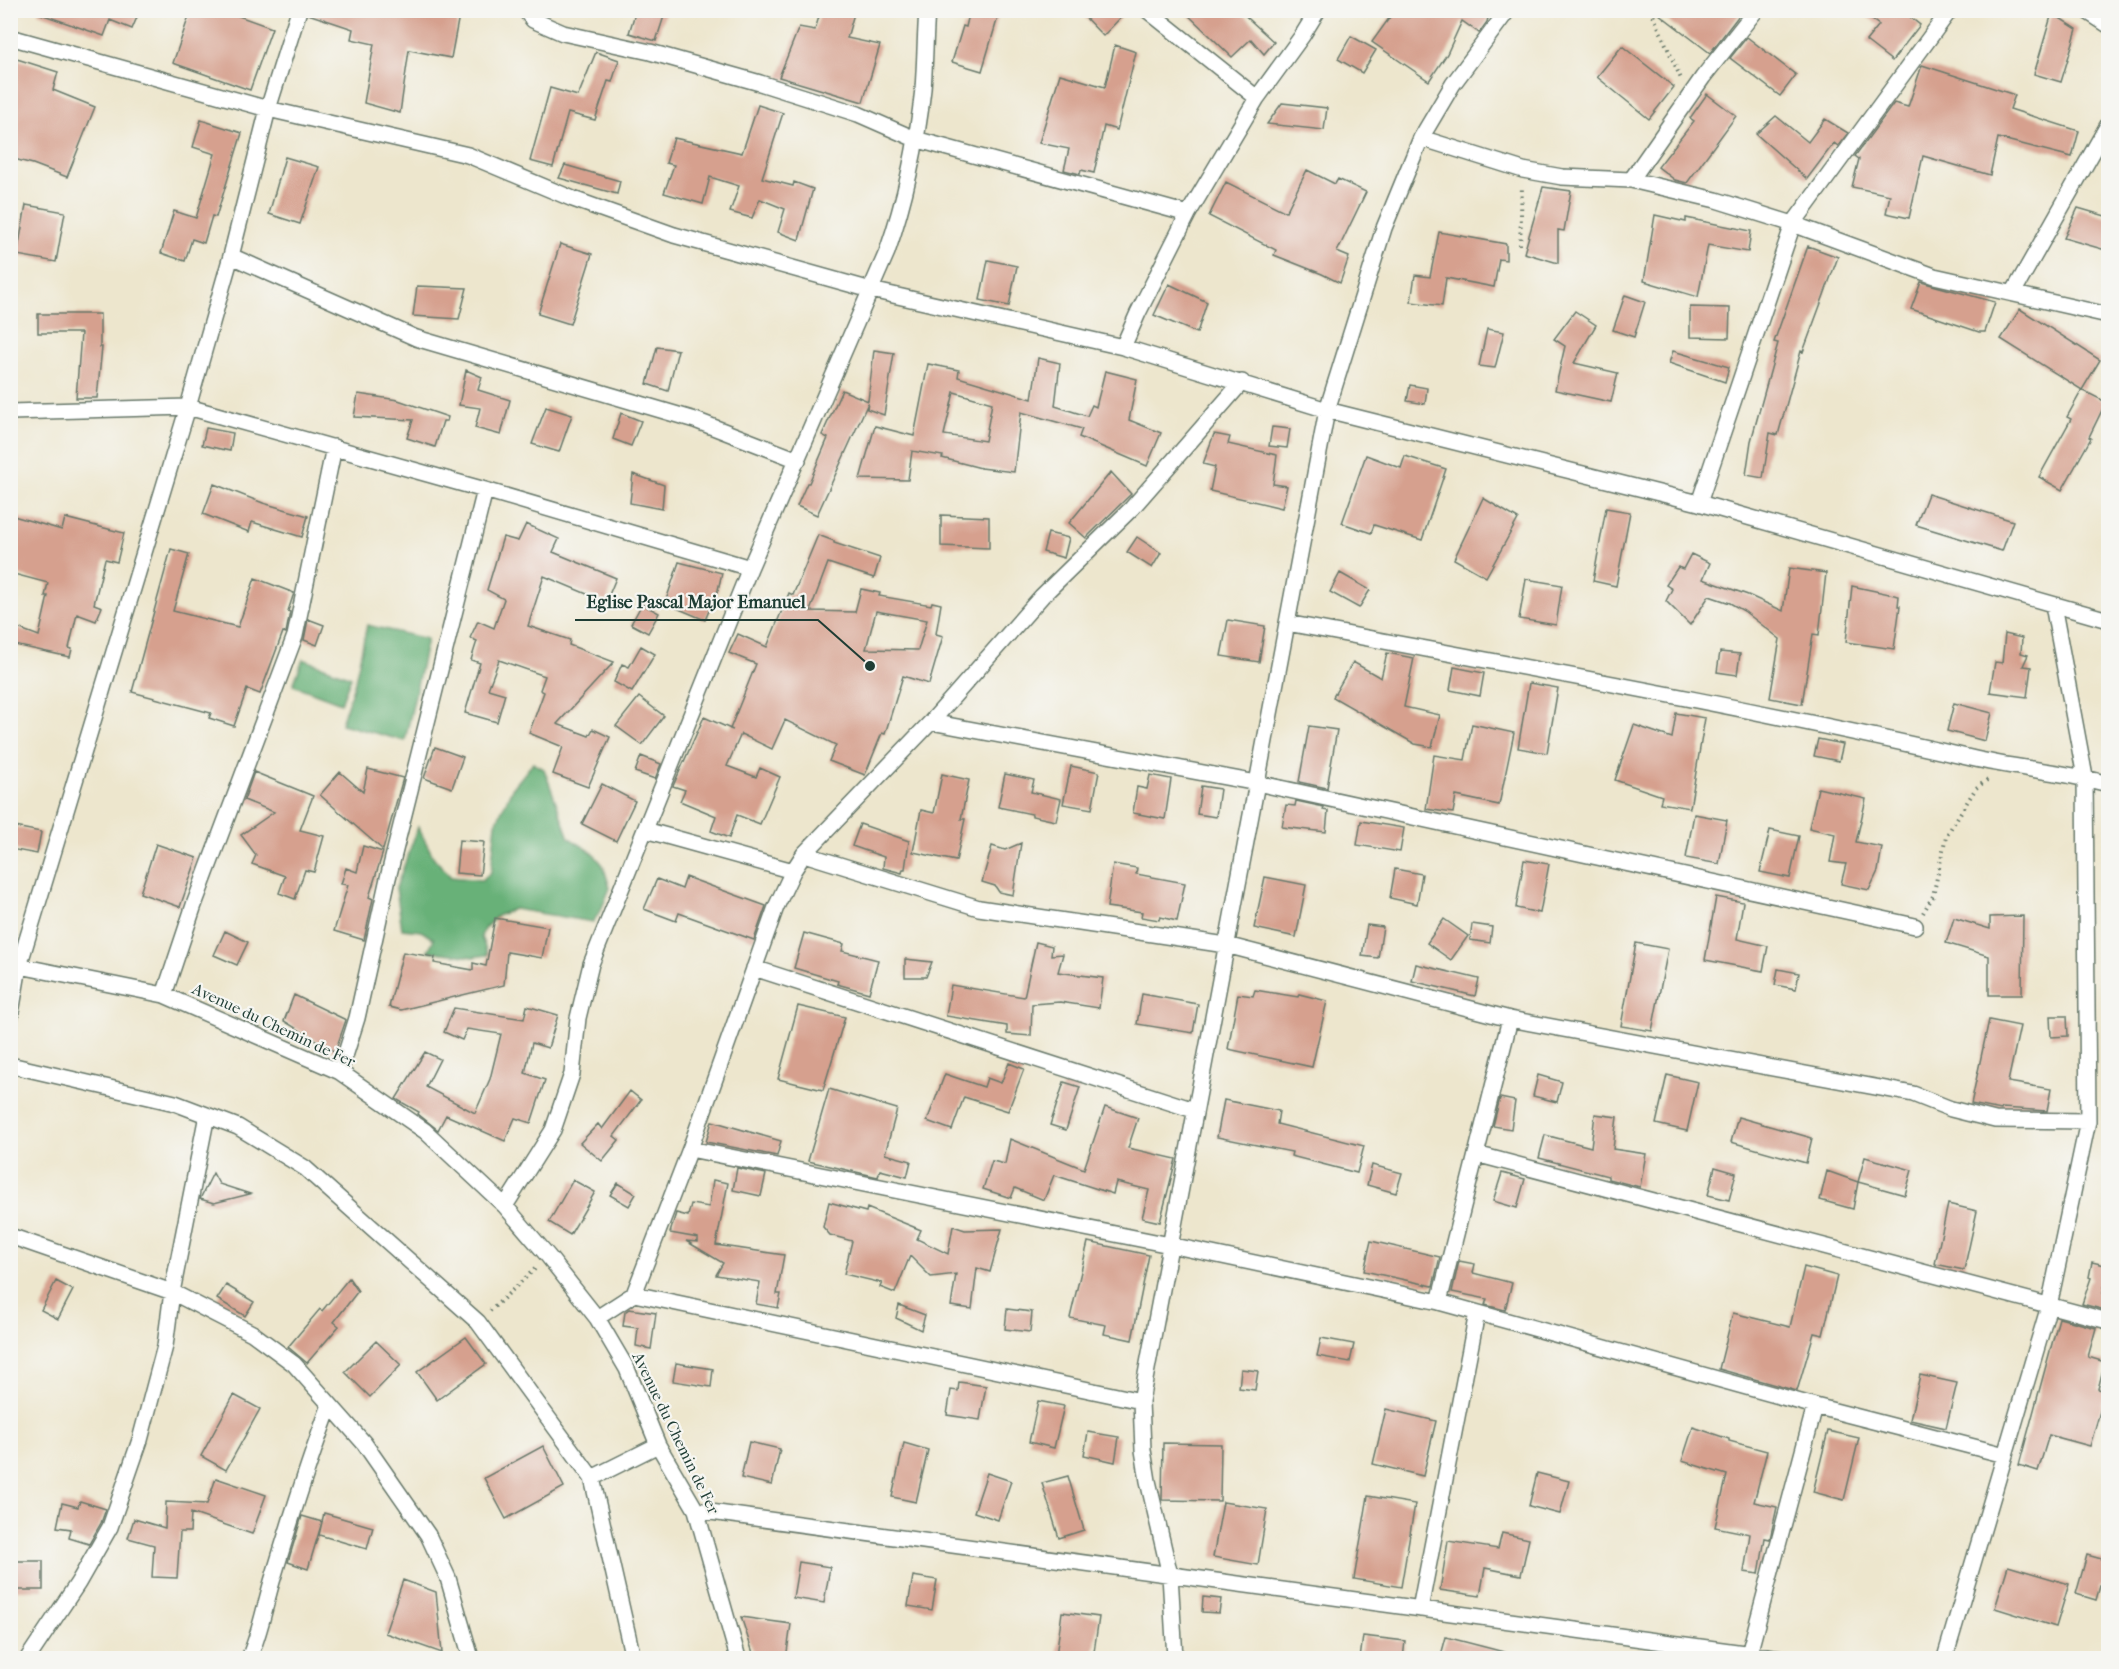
<svg xmlns="http://www.w3.org/2000/svg" width="2119" height="1669" font-family="'IM FELL French Canon',serif">
<style>
.forest{fill:#68b178;stroke:#447756;stroke-width:1.5}
.building{fill:#d6a08e;fill-rule:evenodd}
.lines{fill:none;stroke-linecap:round;stroke-linejoin:round}
.minor-casing{stroke:#67786a;stroke-width:18}
.path{stroke:#67786a;stroke-width:4;stroke-dasharray:1.5 4.5;stroke-linecap:butt}
.minor{stroke:#fff;stroke-width:15}
.labels{text-anchor:middle;dominant-baseline:central;stroke-width:4.5;stroke-linejoin:round;paint-order:stroke}
.street-label{font-size:16px;fill:#1f3d34;stroke:#f6f6f2}
.leader{fill:none;stroke:#1f3d34;stroke-width:2}
.callout-dot{fill:#1f3d34;stroke:#f6f6f2;stroke-width:2}
.callout-label{font-size:18px;text-anchor:middle;font-weight:bold;fill:#1f3d34;stroke:#f6f6f2;stroke-width:4.5;stroke-linejoin:round;paint-order:stroke}
</style>
<rect width="100%" height="100%" fill="#f6f6f2"/>
<filter id="ink" filterUnits="userSpaceOnUse"><feTurbulence type="fractalNoise" baseFrequency=".0167" numOctaves="2"/><feDisplacementMap in="SourceGraphic" scale="12" xChannelSelector="R" yChannelSelector="G"/><feConvolveMatrix kernelMatrix="1 2 1 2 8 2 1 2 1" color-interpolation-filters="sRGB"/></filter>
<filter id="wash" filterUnits="userSpaceOnUse"><feTurbulence type="fractalNoise" baseFrequency=".008" numOctaves="4" result="noise"/><feDisplacementMap in="SourceGraphic" scale="24" xChannelSelector="R" yChannelSelector="G"/><feGaussianBlur stdDeviation="1.35" result="paint"/><feColorMatrix in="noise" values="0 0 0 0 0 0 0 0 0 0 0 0 0 0 0 0 0 1.4 0 .05"/><feComposite in="paint" operator="in"/></filter>
<g filter="url(#wash)">
<rect width="100%" height="100%" fill="#ede6cd"/>
<!-- forest -->
<path class="forest" d="M367,625L427,639L405,741L341,724L355,681Z
M303,659L351,677L341,703L293,685Z
M533,763L544,769L569,838L592,852L603,865L610,888L601,910L593,922L514,909L497,916L484,929L481,937L488,955L473,957L428,951L434,939L421,931L402,929L396,888L418,827L434,858L451,877L482,880L491,872L496,823L512,789Z"/>
<g id="blocks">
<!-- building -->
<path class="building" d="M39,10H140L132,29L110,20L104,36L38,13Z
M191,10H222L272,28L250,90L173,63Z
M308,10H460L451,58L409,50L400,113L364,103L374,44L351,39L353,29L308,14Z
M636,10H666L656,41L629,33Z
M821,10H855L847,38L880,45L863,102L779,77L799,27L815,30Z
M970,10H1000L982,71L952,62L963,26L966,27Z
M1078,10H1128L1103,36Z
M1183,10H1239L1274,42L1264,54L1251,39L1232,57Z
M1395,10H1490L1487,22L1479,33L1462,21L1447,54L1429,81L1372,42Z
M1654,10H1743L1710,53Z
M1858,10H1901L1920,25L1892,61L1866,41L1879,25Z
M2052,13L2077,29L2061,82L2034,74Z
M1351,36L1376,50L1362,73L1338,59Z
M1747,37L1796,75L1780,96L1730,58Z
M1115,45L1136,52L1117,130L1104,126L1094,173L1081,170L1080,174L1064,170L1069,149L1039,143L1060,74L1105,87Z
M1622,46L1674,87L1649,119L1597,77Z
M596,52L619,60L612,82L608,81L595,120L568,113L553,167L530,161L550,88L578,96Z
M17,59L58,72L53,90L95,107L67,177L33,164L10,158V80Z
M1922,65L2015,95L2010,109L2079,131L2072,157L1998,138L1990,175L1923,156L1909,218L1886,213L1890,195L1852,187L1859,159L1855,156L1894,103L1908,107Z
M1707,94L1736,116L1687,183L1675,180L1658,167L1694,121L1690,118Z
M1282,103L1327,108L1324,130L1267,124Z
M758,105L783,113L762,178L793,186L794,182L813,189L799,240L778,232L785,209L760,199L752,218L730,212L739,186L710,177L703,204L664,193L674,165L666,163L674,138L742,153Z
M1776,116L1808,142L1825,119L1848,133L1838,146L1834,143L1807,179L1756,134Z
M201,120L242,133L216,217L212,216L204,243L192,239L185,261L161,253L174,211L196,218L215,154L193,147Z
M285,157L319,167L300,224L269,214Z
M565,165L620,181L617,194L559,178Z
M1307,170L1335,184L1338,179L1366,192L1337,252L1349,257L1340,283L1322,274L1274,255L1276,250L1209,216L1226,182L1286,212Z
M1543,187L1571,191L1564,231L1558,230V263L1524,253Z
M26,205L65,212L56,262L17,255Z
M2078,208L2109,217V251L2064,238Z
M1655,215L1686,222V218L1751,231L1748,252L1708,245L1698,297L1644,281Z
M1439,232L1506,244V260L1499,259L1494,287L1446,278L1442,306L1411,302L1415,275L1430,277Z
M560,244L592,254L570,324L538,314Z
M1808,246L1838,257L1803,352L1801,351L1778,435L1770,433L1763,478L1746,475L1751,441L1778,343L1774,342Z
M988,260L1017,266L1009,306L980,300Z
M1921,282L1995,302L1985,332H1979L1911,309Z
M1169,284L1207,302L1197,333L1154,315Z
M417,286L467,288L459,319L413,316Z
M1625,295L1645,302L1634,337L1613,330Z
M1690,307L1730,308L1729,338L1690,337Z
M2020,309L2100,360L2082,390L2001,339Z
M1575,311L1596,325L1574,363L1618,373L1611,402L1555,390L1565,346L1554,339Z
M38,314H100V347H102L97,398H76L81,333H38Z
M1487,329L1504,332L1495,368L1479,366Z
M657,347L678,350L668,391L647,384Z
M874,350L894,353L884,415L867,409L868,403L817,515L797,506L807,483H809L828,438L822,435L842,390L868,401Z
M1673,351L1729,367L1725,382L1669,363Z
M1038,358L1060,363L1055,406L1087,416L1092,405L1096,407L1105,371L1137,379L1129,420L1161,433L1147,466L1079,437L1082,429L1021,412L1014,472L981,468L942,458L943,456L912,451L908,480L860,479L875,426L914,436L928,364L959,370L958,377L1032,399ZM954,392L992,403L985,441L944,435Z
M466,370L482,377L478,390L510,400L501,435L475,428L480,408L459,405Z
M1410,385L1427,388L1425,404L1407,401Z
M2082,390L2106,402L2089,437L2091,438L2062,490L2039,477L2071,419L2067,417Z
M358,394L398,400L448,417L447,421H443L435,447L407,438L413,420L354,417Z
M546,407L572,415L559,452L532,444Z
M621,413L641,421L631,446L613,439Z
M1272,427L1290,429L1287,448L1269,446Z
M206,428L233,433L230,451L202,445Z
M1214,434L1230,437L1228,444L1277,455L1273,484L1287,486L1282,508L1210,491L1215,467L1203,464Z
M1366,455L1401,468L1405,456L1446,469L1422,540L1374,525L1371,533L1342,523Z
M1111,472L1131,494L1086,538L1069,523Z
M633,474L664,485L662,509L630,503Z
M214,484L263,503L308,516L302,537L252,522L249,532L203,514Z
M1928,494L2013,521L2002,551L1916,525Z
M1483,498L1518,519L1486,577L1454,559Z
M1606,508L1630,512L1616,586L1593,581Z
M10,515L62,530L65,518L124,533L117,562L105,559L94,604L102,607L96,621L77,614L69,648L72,649L70,657L10,644V625L39,636L48,596H45L48,583L10,573Z
M941,515L989,517V548L941,546Z
M526,524L559,539L553,552L616,578L606,602L544,576L528,626L570,640L569,645L614,662L557,724L589,736L593,729L610,737L588,787L553,774L563,747L529,733L544,692L540,690L545,676L499,660L488,689L505,694L497,722L465,713L480,663L471,660L477,641L470,638L478,621L494,628L504,599L487,590L503,537L518,541Z
M1048,533L1069,538L1064,558L1043,552Z
M818,535L834,541V543L880,558L874,578L828,563L810,611L855,612L861,589L880,593L879,596L931,605L932,602L941,604L936,634L943,636L929,684L903,676L885,734L882,733L865,775L829,761L836,745L785,720L772,749L741,734L727,766L756,777L760,768L780,777L760,824L737,815L729,838L711,831L716,816L680,801L685,790L673,786L704,717L733,730L730,729L756,664L729,653L738,634L767,647L789,593L793,595ZM876,611L927,620L918,650L866,649Z
M1137,537L1161,553L1152,568L1127,552Z
M171,549L189,554L173,611L238,627L255,578L294,593L288,611L290,612L286,633L283,632L260,694L247,689L234,726L209,718L211,713L132,692Z
M1691,554L1710,563L1703,579L1748,595L1783,611L1789,568L1826,573L1819,635L1813,634L1802,704L1770,698L1780,639L1744,611L1730,603L1709,596L1690,625L1666,601L1672,589L1666,585L1678,567L1683,569Z
M679,562L722,573L718,590L705,620L665,603Z
M1340,573L1370,590L1359,608L1330,592Z
M1526,579L1562,585L1556,625L1519,619Z
M1852,586L1899,596L1898,606H1900L1894,649L1846,642Z
M642,604L659,613L648,633L631,624Z
M308,619L324,625L317,645L304,640Z
M1228,620L1265,626L1259,662L1221,656Z
M2005,634L2022,638L2021,653L2028,655L2023,666L2031,667L2027,697L1990,692L1995,662L2002,663Z
M641,646L655,654L632,692L614,682L622,664L629,667Z
M1720,652L1740,654L1737,675L1717,672Z
M1387,653L1414,658L1404,707L1440,715L1432,747L1415,744L1333,697L1353,662L1381,678Z
M1454,667L1484,673L1480,696L1450,690Z
M1529,683L1558,688L1547,753L1518,748Z
M639,697L664,716L642,745L616,726Z
M1954,703L1992,713L1985,741L1947,731Z
M1676,713L1705,718L1690,808L1660,803L1662,796L1615,780L1634,725L1672,738Z
M1472,724L1514,733L1499,805L1456,796L1453,813L1426,809L1434,755L1465,760Z
M1309,726L1337,730L1327,788L1299,782Z
M1818,739L1843,744L1839,761L1814,756Z
M435,747L463,757L452,788L424,778Z
M641,756L661,764L655,779L635,772Z
M1071,766L1099,772L1092,809L1063,804Z
M368,769L403,778L383,850L320,795L340,772L363,792Z
M254,772L313,796L300,830L324,836L314,872L305,870L295,899L279,893L285,876L252,864L256,855L241,835L274,812L244,800Z
M942,774L969,780L961,819H965L956,861L913,852L921,810L934,813Z
M1005,774L1034,780L1031,792L1061,799L1056,821L1032,816V814L998,807Z
M1150,775L1171,779L1165,819L1133,813L1137,787L1147,789Z
M602,784L635,801L616,841L582,824Z
M1201,786L1220,789L1216,817L1197,814Z
M1818,788L1866,799L1856,842L1882,847L1878,871L1869,890L1841,884L1846,864L1830,862L1835,834L1809,828Z
M1296,801L1324,807L1323,810L1328,811L1326,832L1282,827L1286,805L1295,806Z
M1694,814L1727,820L1719,864L1686,858Z
M1361,821L1404,828L1400,852L1357,845Z
M860,824L909,841L905,869H903L902,873L883,868L884,857L852,846Z
M10,826L41,832L37,854L10,849Z
M1770,830L1799,836L1790,878L1760,872Z
M459,840L484,842L480,875L456,873Z
M1021,843L1013,895L999,892L995,886L982,882L992,846L1005,850Z
M156,844L197,858L180,907L140,893Z
M363,846L383,852L369,897L373,899L364,940L334,931L348,885L341,884L346,868L357,872Z
M1524,860L1549,864L1540,913L1516,908Z
M1113,864L1137,868L1136,874L1185,883L1177,921L1160,917L1159,920L1141,917L1142,912L1107,907Z
M1395,869L1422,874L1417,904L1390,898Z
M686,877L766,906L754,940L679,913L676,921L644,909L657,879L682,889Z
M1265,877L1306,885L1296,937L1254,928Z
M1716,897L1743,902L1737,939L1768,946L1763,971L1705,960Z
M2023,916L2022,995H1989V956L1946,943L1954,918L1990,929V917Z
M495,918L548,927L542,958L507,952L504,985L401,1010L389,1007L403,952L435,957L434,963L473,970V963L486,966Z
M1444,919L1468,936L1451,960L1427,943Z
M1472,924L1492,927L1490,943L1470,940Z
M1367,925L1383,927L1378,958L1362,956Z
M225,931L248,942L237,965L214,955Z
M804,933L844,944L842,951L878,960L869,993L837,984L838,981L794,968Z
M1036,942L1052,946L1051,955L1063,954L1058,972L1103,978L1099,1008L1060,1002L1032,1004L1031,1036L1007,1034V1026L946,1016L951,985L1024,997Z
M1636,943L1668,949L1652,1031L1621,1026Z
M905,959L932,962L926,977H905Z
M1416,964L1479,979L1475,996L1412,981Z
M1778,969L1799,973L1796,989L1775,985Z
M1255,990L1298,997L1299,994L1327,1001L1312,1067L1228,1049L1238,994L1253,996Z
M1142,994L1198,1004L1193,1033L1137,1024Z
M294,995L346,1020L335,1052L284,1021Z
M527,1006L558,1015L548,1048L532,1043L525,1073L545,1080L531,1123L515,1118L505,1141L446,1115L438,1130L418,1114L419,1112L396,1099L425,1052L440,1059L426,1087L475,1113L490,1079L501,1034L467,1029L462,1040L444,1032L454,1008L524,1019Z
M798,1006L845,1017L823,1090L778,1079Z
M2050,1016H2067L2068,1036L2051,1037Z
M1989,1020L2020,1026L2008,1082L2051,1089L2047,1111L2002,1108L2001,1110L1971,1104Z
M1009,1063L1024,1069L1008,1111L964,1097L952,1130L927,1121L945,1074L984,1087L987,1078L1001,1083Z
M1538,1075L1562,1082L1557,1102L1533,1096Z
M1667,1075L1698,1082L1687,1131L1656,1124Z
M1064,1082L1080,1087L1066,1130L1050,1125Z
M829,1089L897,1109L885,1154L911,1161L907,1177L880,1170L878,1177L808,1161Z
M630,1091L641,1100L614,1136L619,1140L602,1161L580,1143L598,1124L602,1129Z
M1500,1098L1515,1101L1511,1129L1493,1126Z
M1224,1100L1279,1111L1277,1124L1364,1146L1357,1173L1291,1156L1292,1152L1217,1137Z
M1105,1107L1138,1118L1128,1148L1176,1159L1160,1222L1142,1218L1149,1190L1116,1182L1113,1194L1054,1175L1044,1200L1015,1188L1011,1198L983,1189L992,1161L1005,1164L1010,1139L1084,1169Z
M1595,1114L1617,1117L1613,1149L1646,1154L1640,1187L1608,1179V1176L1539,1158L1545,1135L1591,1147Z
M1738,1117L1812,1138L1806,1163L1731,1142Z
M712,1121L781,1141L777,1156L706,1142Z
M1865,1157L1912,1170L1905,1195L1858,1182Z
M1372,1165L1402,1173L1396,1193L1367,1185Z
M1715,1167L1736,1173L1729,1200L1708,1195Z
M737,1168L766,1174L761,1196L733,1190Z
M1827,1171L1858,1182L1853,1209L1820,1200Z
M213,1173L219,1184L250,1194L214,1203L200,1199Z
M1502,1173L1525,1179L1517,1208L1493,1201Z
M573,1180L595,1192L570,1235L549,1222Z
M713,1180L728,1183L716,1245L784,1255L777,1294H781L778,1308L756,1304L760,1282L716,1275L723,1263L686,1241L698,1242V1238L670,1233L676,1213L688,1216L691,1204L709,1207Z
M618,1183L636,1194L629,1206L610,1195Z
M829,1202L866,1212L867,1208L921,1230L917,1239L948,1254L953,1226L965,1230L1002,1229L990,1272L977,1268L972,1309L951,1306L956,1274L931,1277L910,1256L895,1293L880,1287L882,1283L844,1274L852,1241L830,1235L823,1227Z
M1948,1204L1977,1211L1964,1270L1935,1264Z
M1371,1241L1440,1257L1433,1286L1364,1271Z
M1088,1242L1149,1255L1132,1340L1104,1334L1106,1325L1070,1318Z
M1459,1261L1475,1264L1473,1273L1512,1283L1505,1310L1485,1305L1487,1299L1452,1292Z
M2092,1262L2109,1266L2103,1293L2109,1295V1311L2082,1304L2091,1278L2089,1277Z
M1804,1267L1837,1276L1823,1335L1814,1333L1797,1391L1719,1369L1733,1313L1790,1327Z
M349,1278L358,1291L334,1322L339,1326L307,1363L288,1347L320,1309L322,1311Z
M56,1281L73,1290L58,1319L41,1310Z
M226,1285L254,1302L245,1316L217,1299Z
M899,1305L925,1315L921,1330L896,1318Z
M629,1309L656,1313L651,1349L636,1346L638,1328L623,1326L625,1312Z
M1007,1309L1032,1312L1030,1332L1005,1329Z
M2059,1318L2096,1328L2088,1357L2105,1362L2098,1389L2106,1391L2090,1446L2049,1435L2038,1471L2019,1465Z
M466,1337L486,1364L437,1400L417,1372Z
M1321,1338L1354,1344L1350,1362L1317,1356Z
M376,1341L401,1365L370,1397L345,1372Z
M676,1363L713,1369L711,1387L673,1381Z
M1241,1369L1258,1371L1255,1390L1239,1388Z
M1920,1375L1957,1383L1946,1428L1910,1420Z
M959,1382L986,1386L980,1420L947,1415L951,1390L958,1391Z
M234,1395L260,1409L226,1470L201,1456Z
M1038,1401L1064,1406L1054,1448L1029,1442Z
M1386,1409L1436,1421L1423,1476L1373,1464Z
M1693,1427L1729,1439V1441L1767,1451L1754,1502L1777,1507L1770,1539L1765,1538L1759,1574L1744,1572L1750,1534L1715,1527L1727,1475L1682,1461Z
M1828,1431L1859,1438L1844,1500L1813,1492Z
M1088,1432L1119,1437L1115,1462L1084,1455Z
M749,1442L780,1449L772,1485L741,1478Z
M904,1443L928,1450L916,1502L892,1497Z
M1163,1443L1221,1444L1220,1501L1162,1500Z
M543,1446L564,1487L506,1519L484,1478Z
M987,1473L1011,1481L998,1520L974,1512Z
M1537,1473L1569,1481L1560,1514L1529,1506Z
M1068,1476L1084,1530L1059,1538L1042,1483Z
M216,1478L266,1495L252,1534L191,1513L190,1532H180L177,1578L152,1577L154,1545L128,1538L134,1519L165,1528L166,1502L207,1504Z
M1368,1496L1415,1504L1401,1587L1354,1579Z
M80,1501L106,1509L101,1523L89,1544L69,1538L71,1529L57,1527L62,1503L78,1507Z
M1223,1502L1267,1509L1258,1565L1213,1557Z
M324,1513L373,1527L367,1549L319,1535Z
M302,1516L322,1522L308,1569L288,1562Z
M1502,1533L1529,1539L1521,1575L1485,1568L1480,1596L1440,1590L1448,1541L1498,1549Z
M2087,1555L2109,1561V1589L2100,1586L2096,1600L2076,1594Z
M10,1561H43V1590H10Z
M799,1562L830,1567L824,1603L793,1598Z
M2008,1566L2069,1584L2056,1627L1995,1608Z
M913,1576L937,1580L932,1610L908,1606Z
M403,1580L436,1592L442,1653L385,1633Z
M1203,1597L1221,1599L1219,1613L1202,1612Z
M1062,1612L1099,1617L1093,1659L1056,1656Z
M741,1617L791,1624L786,1659H755Z
M1363,1636L1405,1641L1403,1659H1360Z
M1446,1637L1508,1653V1659H1440Z"/>
</g>
</g>
<g filter="url(#ink)">
<use href="#blocks" fill-opacity="0" stroke="#67786a" stroke-width="1.5"/>
<g class="lines">
<defs>
<path id="minor" d="M525,10L533,20L563,33L650,52L760,83L858,114L915,139L1188,214
M1147,10L1257,98
M2085,10L2108,25
M10,37L268,109L468,155L573,199L674,235L871,290L1123,347L1327,410L1699,503L2108,620
M1421,138L1523,170L1562,177L1631,180L1716,200L1793,224L1934,276L2108,315
M1631,180L1703,77L1756,10
M231,256L416,338L695,420L798,460
M2013,293L2108,125
M1123,347L1138,313L1188,214L1257,98L1302,36L1318,10
M10,412L188,407L485,490L750,568
M1699,503L1793,224L1950,10
M1287,623C1515,666 1744,706 1971,758C2016,769 2063,771 2108,784
M931,722L1257,783L1915,926
M645,830L793,871
M804,854L979,908L1226,945L1510,1019L1913,1094L1951,1109L1995,1120L2088,1121
M10,964L164,995L340,1072L425,1131L505,1206L548,1256L597,1318L627,1369L658,1445L696,1510L738,1658
M754,968L1194,1110
M164,995L194,905L295,636L334,447
M10,1019L19,966L188,407L231,256L268,109L299,10
M10,1065L175,1103L238,1127L305,1168L478,1322L592,1478L633,1658
M340,1072L357,1018L388,878L485,490
M690,1149L1170,1245L1439,1302L1815,1406L2005,1455
M1476,1154L2108,1321
M505,1206L553,1130L572,1074L578,1018L591,964L750,568L887,252C905,200 917,144 923,89C925,63 925,37 927,10
M10,1236L172,1292L252,1333L294,1364L364,1443L428,1535L448,1578L471,1658
M634,1294L1141,1401
M1439,1302L1510,1019
M597,1318L634,1294L690,1149L776,907L793,871L804,854L931,722L1042,596L1132,508L1242,382
M592,1478L658,1445
M696,1510L1781,1658
M1420,1609L1477,1313
M1749,1654L1815,1406
M28,1658L78,1583L110,1527L140,1440L165,1346L172,1292L207,1115
M249,1658C261,1631 265,1603 274,1575C291,1518 309,1461 330,1405
M1175,1658L1170,1575L1148,1481L1143,1450L1141,1401L1327,410L1384,228L1421,138L1453,84L1508,10
M1945,1658L2049,1306L2088,1121L2085,777L2053,605"/>
</defs>
<!-- minor casing -->
<use href="#minor" class="minor-casing"/>
<!-- path -->
<path class="path" d="M1651,10L1682,81
M1520,245L1522,186
M1923,913L1933,896L1946,836L1976,788L1990,778
M490,1311L537,1267"/>
<!-- minor -->
<use href="#minor" class="minor"/>
</g>
</g>
<g class="labels">
<!-- street labels -->
<g class="street-label">
<text transform="translate(274 1025) rotate(25)">Avenue du Chemin de Fer</text>
<text transform="translate(676 1433) rotate(64)">Avenue du Chemin de Fer</text>
</g>
</g>
<!-- callouts -->
<path class="leader" d="M870 666L818 620H575"/>
<circle class="callout-dot" cx="870" cy="666" r="6"/>
<g class="callout-label">
<text x="696" y="608">Eglise Pascal Major Emanuel</text>
</g>
<!-- margin -->
<rect width="2119" height="1669" fill="none" stroke="#f6f6f2" stroke-width="36"/>
</svg>
